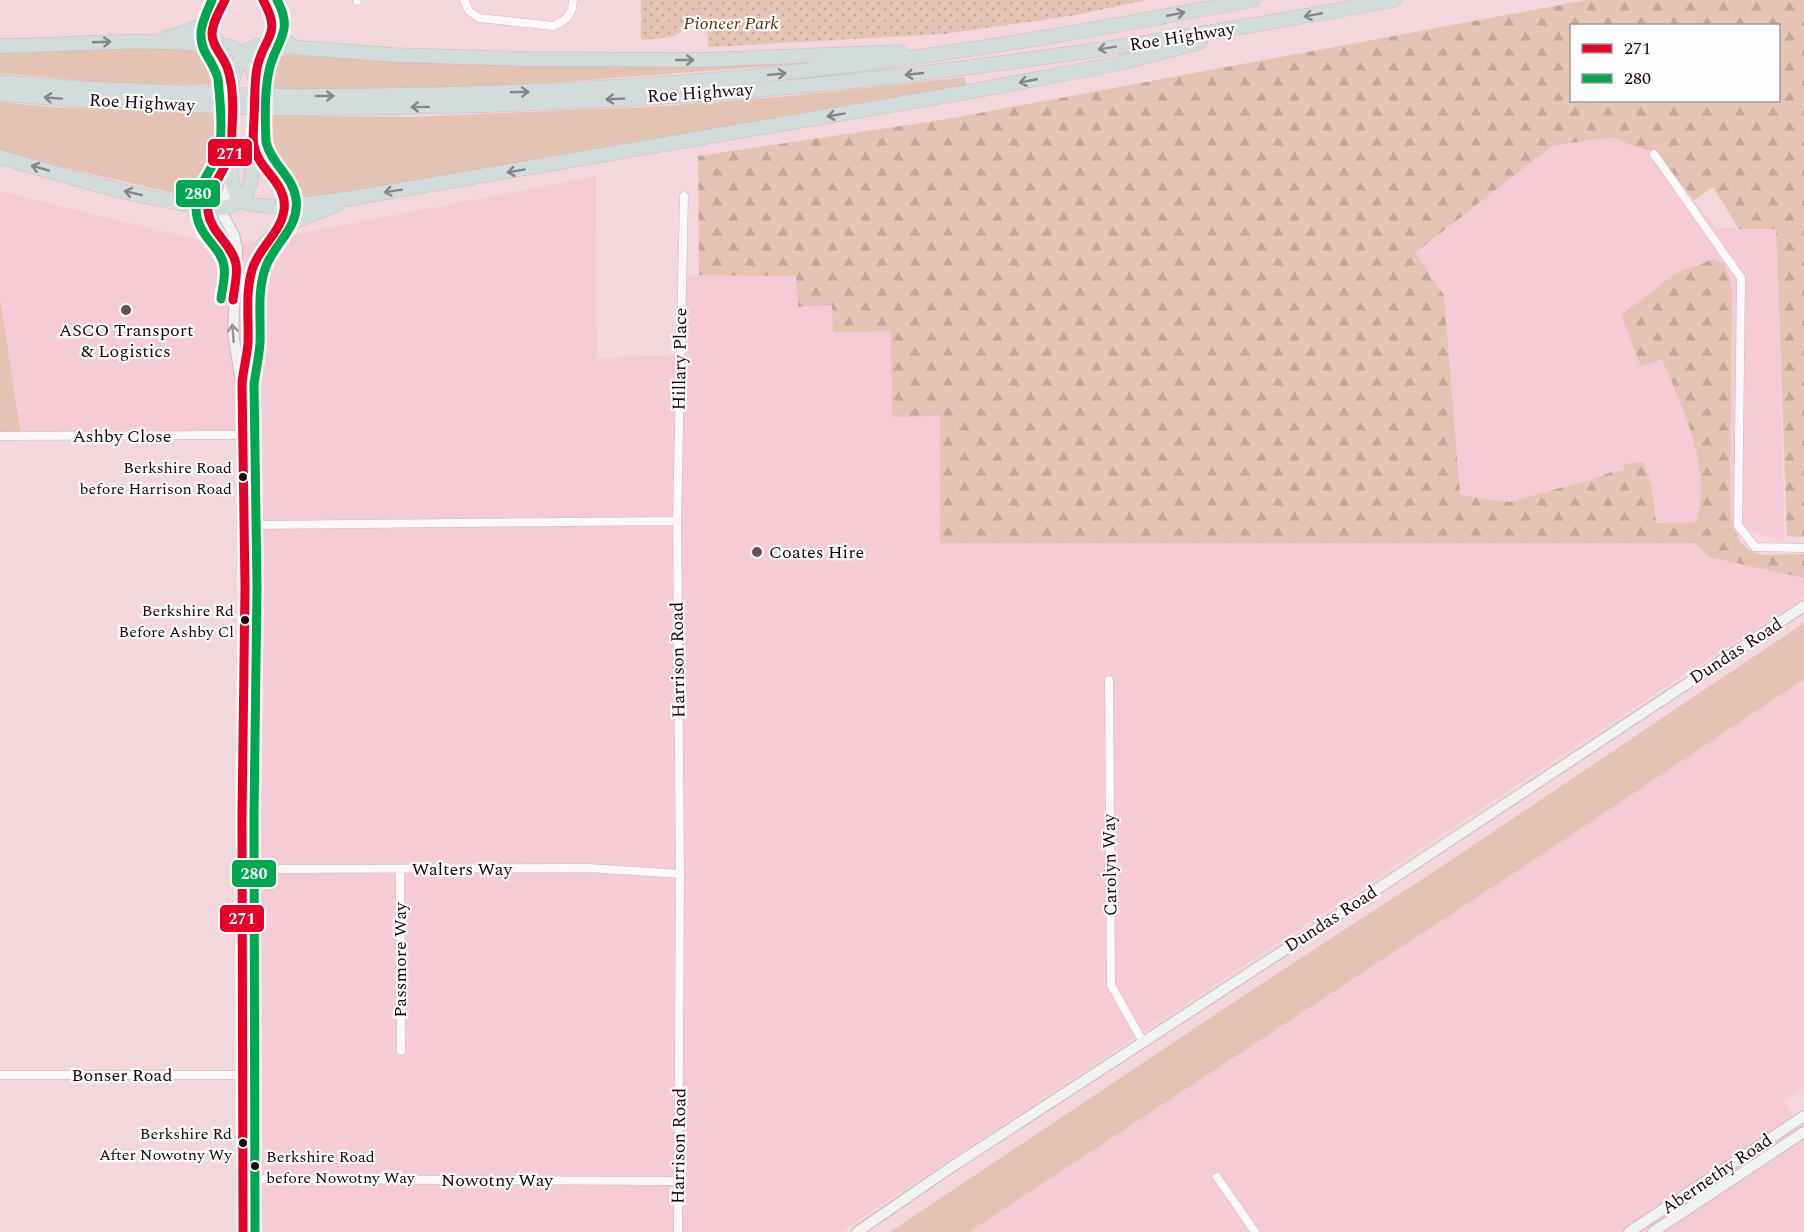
<svg xmlns="http://www.w3.org/2000/svg" width="1804" height="1232" font-family="Spectral,serif">
<style>
.built{fill:#f5ccd5}
.green{fill:#e3c4b5}
.forest{fill:url(#forest-firs);fill-rule:evenodd}
.park{fill:url(#park-dots)}
.lines{fill:none;stroke-linecap:round;stroke-linejoin:round}
.street-casing{stroke:#d0b6bc;stroke-width:9}
.secondary-casing{stroke:#d0b6bc;stroke-width:12}
.highway-casing{stroke:#c8babd;stroke-width:15}
.street{stroke:#fdf9fa;stroke-width:8}
.secondary{stroke:#f0f1f1;stroke-width:10}
.highway{stroke:#d3dcdb;stroke-width:14}
.highway-bridge-casing{stroke:#c8babd;stroke-width:15;stroke-linecap:butt}
.highway-bridge{stroke:#d3dcdb;stroke-width:14}
.bus-1-casing{stroke:#fdfdfd;stroke-width:14}
.bus-2-casing{stroke:#fdfdfd;stroke-width:14}
.bus-1{stroke:#e4002b;stroke-width:9}
.bus-2{stroke:#00a651;stroke-width:9}
.oneway{stroke:#898587}
.oneway2{stroke:#9a9294}
.poi-dot{fill:#664e53;stroke:#fdfdfd;stroke-width:2}
.bus-dot{fill:#1a0309;stroke:#fdfdfd;stroke-width:2}
.labels{text-anchor:middle;dominant-baseline:central;stroke-width:4.5;stroke-linejoin:round;paint-order:stroke}
.bus-label{font-size:16px;fill:#1a0309;stroke:#fdfdfd;text-anchor:end}
.park-label{font-size:18px;font-style:italic;fill:#54330f;stroke:#fdfdfd}
.street-label{font-size:18px;fill:#1a0309;stroke:#fdfdfd}
.poi-label{font-size:18px;fill:#1a0309;stroke:#fdfdfd}
.line-badge{stroke:#fdfdfd;stroke-width:2}
.badge-label{font-size:16px;text-anchor:middle;font-weight:bold;fill:#fff}
</style>
<defs>
<pattern id="forest-firs" width="22" height="20" patternUnits="userSpaceOnUse" patternTransform="scale(1.5)"><rect width="22" height="20" fill="#e3c4b5"/><path d="M5 1l3.5 6h-7zM16 11l3.5 6h-7z" fill="#c2a79a"/></pattern>
<pattern id="park-dots" width="8" height="8" patternUnits="userSpaceOnUse" patternTransform="scale(1.5)"><rect width="8" height="8" fill="#e3c4b5"/><path d="M2 2h.1M6 6h.1" fill="none" stroke="#c2a79a" stroke-width="1.8" stroke-linecap="round"/></pattern>
</defs>
<rect width="100%" height="100%" fill="#f2d8dd"/>
<!-- built -->
<path class="built" d="M1612,137L1633,146L1655,152L1716,228L1776,229L1785,542L1720,522L1656,523L1652,488L1584,481L1510,502L1458,496L1415,253L1552,146Z
M596,176L597,358L680,355L682,275L797,276L832,305L891,331L940,416V543H1696L1710,557L1804,560V598L1685,674L840,1232H238V436L20,437L0,300V191L203,241L256,242Z
M1804,679V1087L1784,1101L1804,1132V1232H969L1453,914Z"/>
<!-- green -->
<path class="green" d="M97,49H200C211,58 219,71 220,85L118,84L0,73V52Z
M283,55L394,57L640,66L797,64L509,86L366,90L262,89C263,70 264,60 283,55Z
M965,77L967,89L352,191L291,199L285,185L271,166L264,152L262,115L409,117L664,106L790,96Z
M0,102L50,107L220,113C219,128 221,146 215,160C209,174 201,184 197,199L0,152Z
M0,298L21,436H0Z
M1804,623V679L1543,854L969,1232H890L1235,1001L1433,872Z"/>
<!-- forest -->
<path class="forest" d="M1587,0H1804V537L1787,536L1776,229H1739L1713,187L1694,200L1655,152L1633,146L1612,137L1552,146L1415,253L1444,295L1460,495L1510,502L1585,481C1602,479 1605,470 1624,471L1623,464L1644,462L1652,488L1656,523L1697,522C1698,513 1701,503 1701,494C1703,449 1679,400 1662,359L1641,367L1622,317L1624,313L1676,273L1714,259L1724,263L1729,276L1732,291L1730,464L1731,512L1733,527L1741,543L1749,550L1762,555L1804,554V578L1709,557L1696,543H940V416L892,417L891,331L833,332L832,305L798,307L796,276L699,275L698,156L942,120ZM1572,26H1778V100H1572Z"/>
<!-- park -->
<path class="park" d="M641,0H1146L1076,15L944,34L708,47L707,24L695,25L683,30L673,37L641,40Z"/>
<g class="lines">
<defs>
<path id="street" d="M464,0L469,11L479,18L553,26C566,21 573,14 573,0
M357,1V0
M1654,154L1741,278L1738,525L1755,547L1804,548
M0,436L243,435
M677,521L684,196
M244,525L677,521L680,874L678,1232
M1109,680L1111,985L1143,1042
M243,869L589,868L680,874
M400,869L401,1051
M0,1075H243
M1217,1177L1255,1232
M243,1179L679,1181"/>
<path id="secondary" d="M225,0L213,27L212,36L215,45L227,66L231,83
M231,101V171L229,188L222,208L223,215L234,235L237,249L233,333L243,394L245,587L242,816L243,869V1232
M229,156L210,193L208,212L210,224L226,246L236,263
M243,379C244,371 246,364 247,356C251,326 245,295 254,265C260,244 284,228 284,205C284,179 253,166 254,141C254,117 253,91 257,68C260,54 271,43 273,30C274,19 269,9 263,0
M857,1232L950,1168L1335,917L1804,606
M1629,1232L1804,1116
M1653,1232L1804,1132"/>
<path id="highway" d="M273,30L285,42L295,47
M167,37C194,31 202,28 221,7
M0,46C64,45 127,39 190,43C205,44 227,43 240,52C249,59 253,69 256,80
M0,82L76,88L217,94
M231,85C237,67 240,49 261,45L395,55L529,59L701,60L900,52
M0,94L121,103L217,106
M267,96C463,97 659,89 854,65C988,49 1120,25 1252,0
M267,108C426,108 586,104 745,91C963,73 1179,40 1394,0
M0,157C56,173 111,190 169,201C186,204 206,209 223,208C229,207 235,205 240,201C255,188 251,162 254,145
M231,171C232,181 233,193 242,200C260,214 328,200 352,198L984,89L1120,63L1200,42
M191,206L200,211L209,220
M263,245L286,225L337,204"/>
</defs>
<!-- street casing -->
<use href="#street" class="street-casing"/>
<!-- secondary casing -->
<use href="#secondary" class="secondary-casing"/>
<!-- highway casing -->
<use href="#highway" class="highway-casing"/>
<!-- street -->
<use href="#street" class="street"/>
<!-- secondary -->
<use href="#secondary" class="secondary"/>
<!-- highway -->
<use href="#highway" class="highway"/>
<defs>
<path id="highway-bridge" d="M217,94L267,96
M217,106L267,108"/>
</defs>
<!-- highway-bridge casing -->
<use href="#highway-bridge" class="highway-bridge-casing"/>
<!-- highway-bridge -->
<use href="#highway-bridge" class="highway-bridge"/>
<defs>
<path id="bus-1" d="M225,0C220,10 212,23 212,34C212,46 223,56 227,67C234,86 233,111 232,130C232,139 232,149 229,157C222,176 206,191 208,212C211,233 232,244 236,264C238,275 234,289 233,300
M243,1232L242,816L245,587L242,384C243,370 247,357 248,343C249,319 245,294 252,270C258,248 281,233 284,210C288,183 258,170 254,146C252,137 254,127 254,118C255,102 254,84 257,68C264,35 283,36 263,0"/>
<path id="bus-2" d="M212,0C204,19 195,34 206,54C211,62 216,70 218,79C220,98 224,136 218,153C211,173 195,187 196,209C197,237 221,246 224,266C226,276 222,289 221,299
M255,1232L254,816L257,587L254,384C256,370 259,357 260,343C261,318 257,293 265,269C273,244 300,228 296,199C293,176 271,164 266,142C265,121 264,92 269,71C275,41 295,33 277,0"/>
</defs>
<!-- bus-1 casing -->
<use href="#bus-1" class="bus-1-casing"/>
<!-- bus-2 casing -->
<use href="#bus-2" class="bus-2-casing"/>
<!-- bus-1 -->
<use href="#bus-1" class="bus-1"/>
<!-- bus-2 -->
<use href="#bus-2" class="bus-2"/>
</g>
<!-- one-way arrows -->
<defs><path id="oneway-shaft" d="M-6 0H5M1.5-3L5.5 0L1.5 3" fill="none" stroke-width="1.6" stroke-linecap="round" stroke-linejoin="round" transform="scale(1.5)"/></defs>
<g class="oneway">
<use href="#oneway-shaft" transform="translate(1176 14) rotate(-11)"/>
<use href="#oneway-shaft" transform="translate(1313 15) rotate(169)"/>
<use href="#oneway-shaft" transform="translate(102 42) rotate(-2)"/>
<use href="#oneway-shaft" transform="translate(1107 48) rotate(171)"/>
<use href="#oneway-shaft" transform="translate(685 60)"/>
<use href="#oneway-shaft" transform="translate(777 74) rotate(-6)"/>
<use href="#oneway-shaft" transform="translate(914 74) rotate(174)"/>
<use href="#oneway-shaft" transform="translate(1028 81) rotate(169)"/>
<use href="#oneway-shaft" transform="translate(520 92) rotate(-2)"/>
<use href="#oneway-shaft" transform="translate(325 96)"/>
<use href="#oneway-shaft" transform="translate(53 98) rotate(-176)"/>
<use href="#oneway-shaft" transform="translate(615 99) rotate(177)"/>
<use href="#oneway-shaft" transform="translate(420 107) rotate(179)"/>
<use href="#oneway-shaft" transform="translate(836 115) rotate(170)"/>
<use href="#oneway-shaft" transform="translate(40 168) rotate(-164)"/>
<use href="#oneway-shaft" transform="translate(516 171) rotate(170)"/>
<use href="#oneway-shaft" transform="translate(393 191) rotate(171)"/>
<use href="#oneway-shaft" transform="translate(133 193) rotate(-167)"/>
</g>
<use class="oneway2" href="#oneway-shaft" transform="translate(233 333) rotate(-94)"/>
<!-- markers -->
<g class="poi-dot">
<circle cx="126" cy="310" r="6"/>
<circle cx="757" cy="552" r="6"/>
</g>
<g class="bus-dot">
<circle cx="243" cy="477" r="5"/>
<circle cx="245" cy="620" r="5"/>
<circle cx="243" cy="1143" r="5"/>
<circle cx="255" cy="1166" r="5"/>
</g>
<g class="labels">
<!-- bus labels -->
<g class="bus-label">
<text x="232" y="468">Berkshire Road<tspan x="232" dy="21">before Harrison Road</tspan></text>
<text x="234" y="611">Berkshire Rd<tspan x="234" dy="21">Before Ashby Cl</tspan></text>
<text x="232" y="1134">Berkshire Rd<tspan x="232" dy="21">After Nowotny Wy</tspan></text>
<text x="266" y="1157" text-anchor="start">Berkshire Road<tspan x="266" dy="21">before Nowotny Way</tspan></text>
</g>
<!-- park labels -->
<g class="park-label">
<text x="731" y="23">Pioneer Park</text>
</g>
<!-- street labels -->
<g class="street-label">
<text transform="translate(1182 37) rotate(-9)">Roe Highway</text>
<text transform="translate(700 93) rotate(-4)">Roe Highway</text>
<text transform="translate(142 103) rotate(3)">Roe Highway</text>
<text transform="translate(680 359) rotate(-89)">Hillary Place</text>
<text x="122" y="436">Ashby Close</text>
<text transform="translate(1736 651) rotate(-33)">Dundas Road</text>
<text transform="translate(678 660) rotate(-91)">Harrison Road</text>
<text transform="translate(1110 865) rotate(-91)">Carolyn Way</text>
<text x="462" y="869">Walters Way</text>
<text transform="translate(1331 919) rotate(-33)">Dundas Road</text>
<text transform="translate(400 960) rotate(-90)">Passmore Way</text>
<text x="122" y="1075">Bonser Road</text>
<text transform="translate(679 1146) rotate(-89)">Harrison Road</text>
<text transform="translate(1717 1174) rotate(-34)">Abernethy Road</text>
<text x="497" y="1180">Nowotny Way</text>
</g>
<!-- poi labels -->
<g class="poi-label">
<text x="126" y="330">ASCO Transport<tspan x="126" dy="21">&amp; Logistics</tspan></text>
<text x="769" y="552" text-anchor="start">Coates Hire</text>
</g>
</g>
<g class="line-badge">
<rect x="207" y="138" width="46" height="29" rx="6" fill="#e4002b"/>
<rect x="175" y="179" width="46" height="29" rx="6" fill="#00a651"/>
<rect x="231" y="859" width="46" height="29" rx="6" fill="#00a651"/>
<rect x="219" y="904" width="46" height="29" rx="6" fill="#e4002b"/>
</g>
<g class="badge-label">
<text x="230" y="159">271</text>
<text x="198" y="199">280</text>
<text x="254" y="879">280</text>
<text x="242" y="924">271</text>
</g>
<!-- legend -->
<rect x="1570" y="24" width="210" height="78" fill="#fdfdfd" stroke="#a2999b" stroke-width="1.5"/>
<rect x="1582" y="44" width="30" height="9" fill="#e4002b" stroke="#a2999b" stroke-width="1.5"/>
<text x="1624" y="54" font-size="18" fill="#1a0309">271</text>
<rect x="1582" y="74" width="30" height="9" fill="#00a651" stroke="#a2999b" stroke-width="1.5"/>
<text x="1624" y="84" font-size="18" fill="#1a0309">280</text>
</svg>
